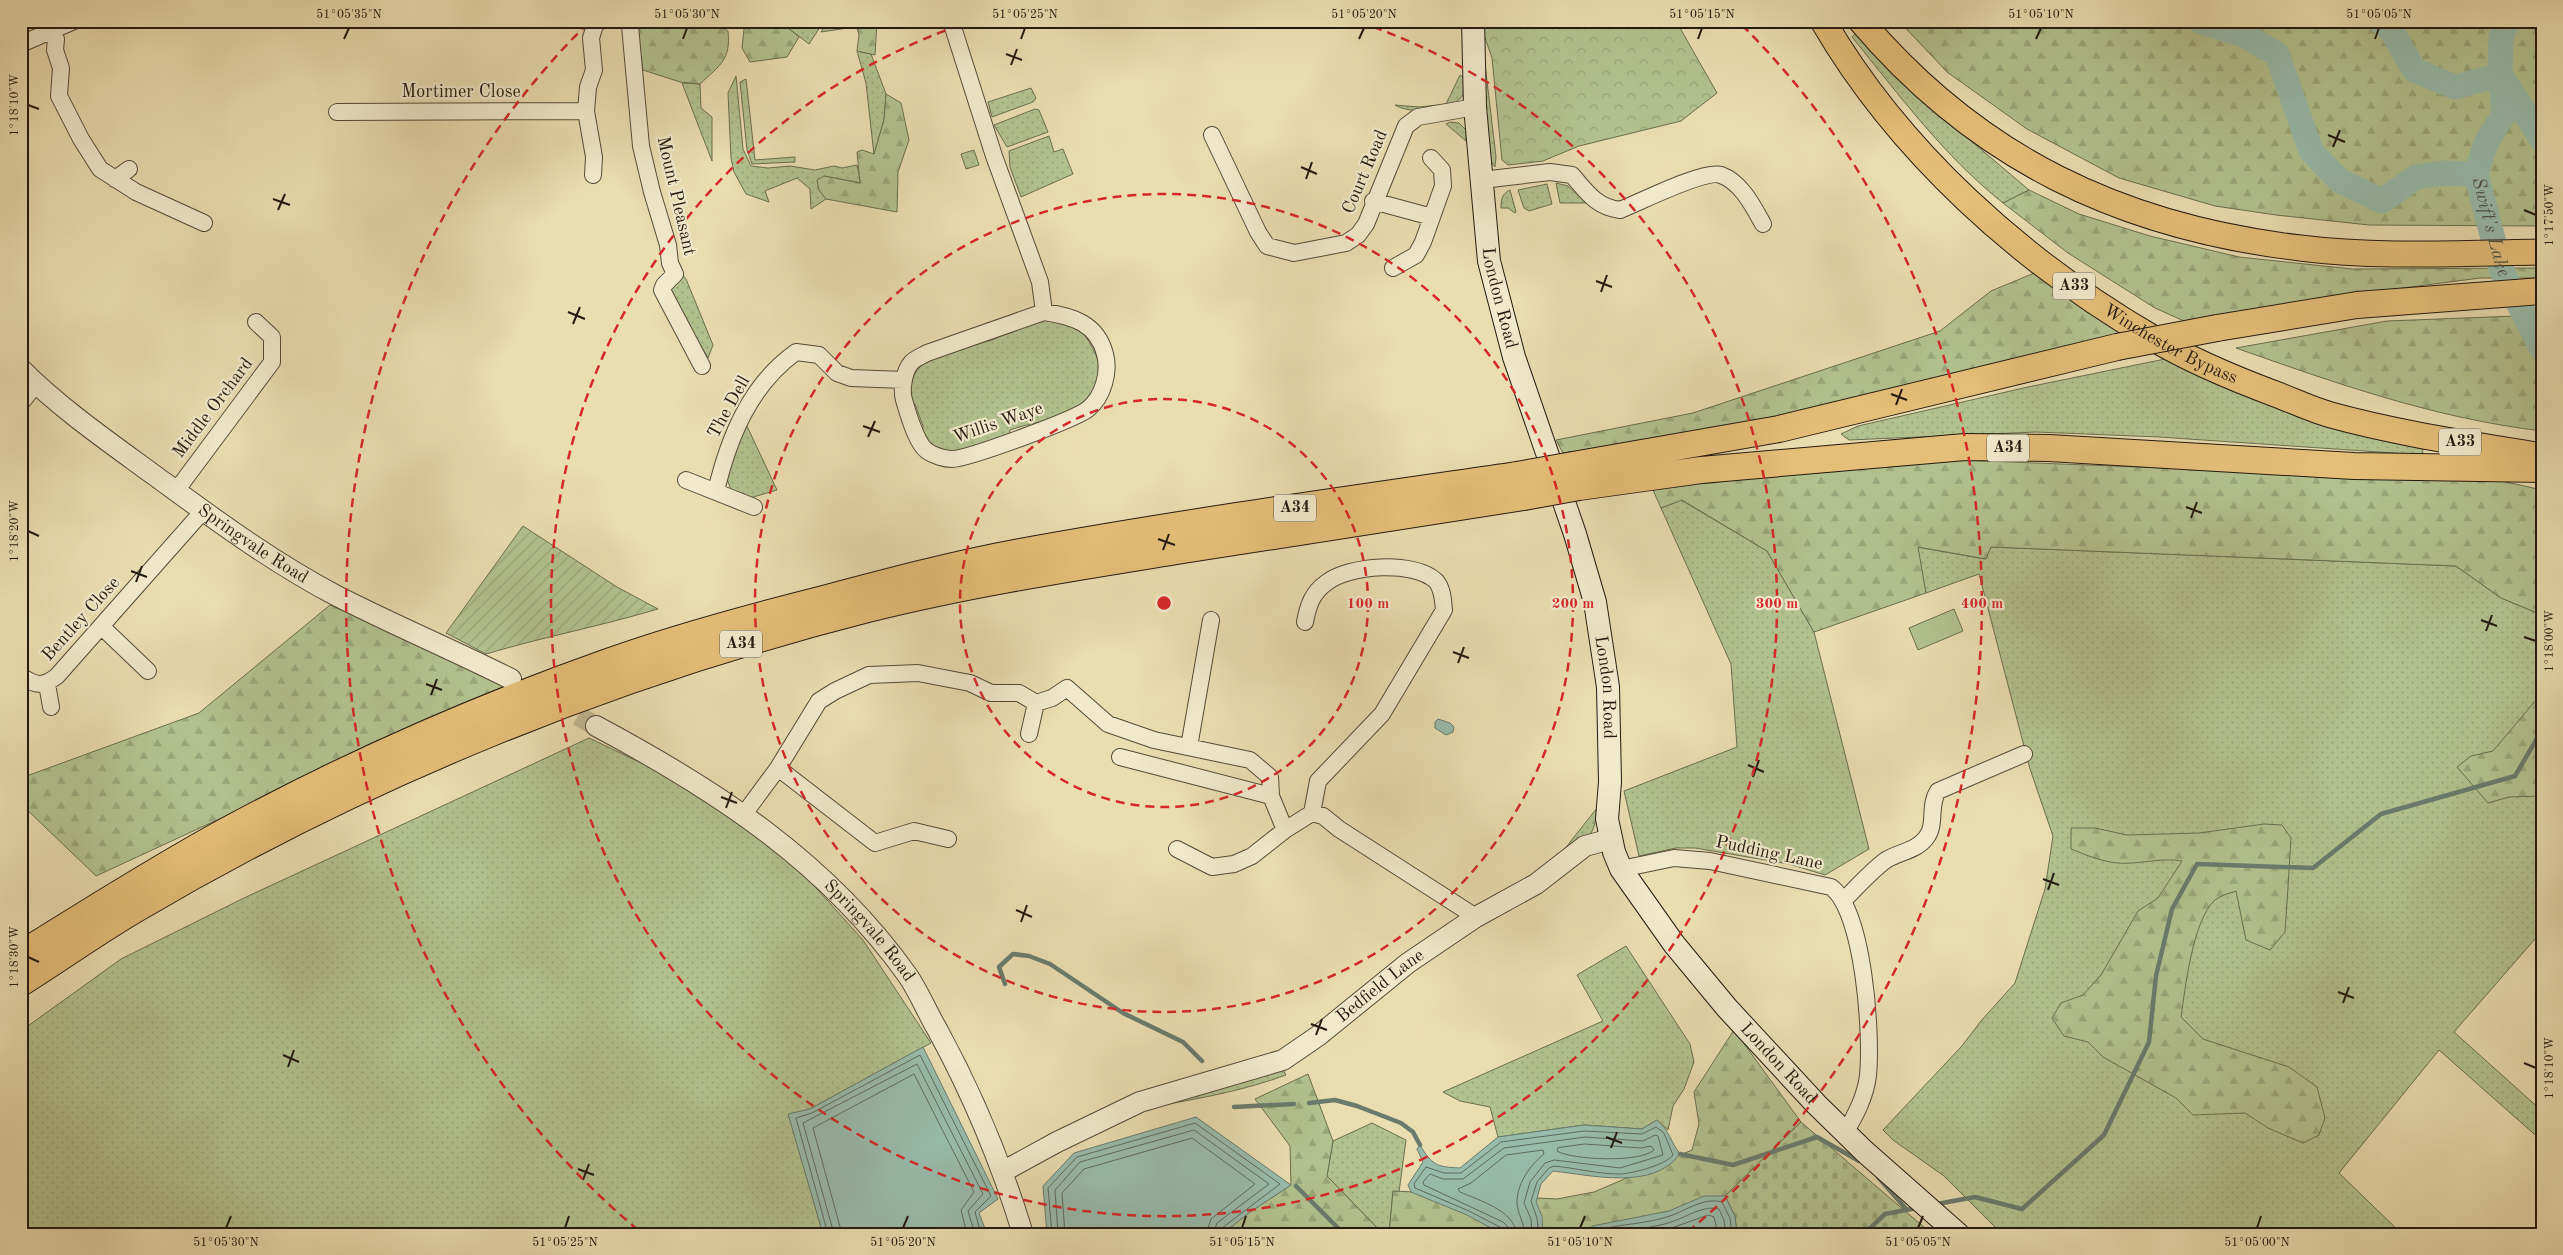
<svg xmlns="http://www.w3.org/2000/svg" width="2563" height="1255" font-family="'Old Standard TT',serif">
<style>
.grass{fill:url(#grass-dots);stroke:#6a6e4f}
.forest{fill:url(#forest-firs);stroke:#6a6e4f}
.cemetery{fill:url(#cemetery-stones);stroke:#6a6e4f}
.park{fill:url(#park-crowns);stroke:#6a6e4f}
.garden{fill:url(#garden-furrows);stroke:#6a6e4f}
.pitch{fill:#b2c28e;stroke:#6a6e4f}
.water{fill:#98bcac;stroke:#697b6e}
.lines{fill:none;stroke-linecap:round;stroke-linejoin:round}
.shore{stroke:#5e6a5e;stroke-width:1}
.stream{stroke:#697b6e;stroke-width:4.5}
.river{stroke:#98bcac;stroke-width:25}
.tertiary-tunnel{stroke:#c2b690;stroke-width:20;stroke-dasharray:20 10;stroke-linecap:butt}
.minor-casing{stroke:#554a38;stroke-width:18}
.tertiary-casing{stroke:#554a38;stroke-width:22}
.secondary-casing{stroke:#231910;stroke-width:24}
.primary-casing{stroke:#231910;stroke-width:27}
.trunk-casing{stroke:#231910;stroke-width:28}
.minor{stroke:#f1e9cc;stroke-width:16}
.tertiary{stroke:#f1e9cc;stroke-width:20}
.secondary{stroke:#f1e9cc;stroke-width:22}
.primary{stroke:#e5be78;stroke-width:25}
.trunk{stroke:#e5be78;stroke-width:26}
.trunk-bridge-casing{stroke:#231910;stroke-width:28;stroke-linecap:butt}
.trunk-bridge{stroke:#e5be78;stroke-width:26}
.ticks{fill:none;stroke:#231910;stroke-width:2}
.ring{fill:none;stroke:#d62828;stroke-width:2.5;stroke-dasharray:9 6}
.labels{text-anchor:middle;dominant-baseline:central;stroke-width:4.5;stroke-linejoin:round;paint-order:stroke}
.shield{fill:#f1e9cc;stroke:#615748;stroke-width:1}
.shield-label{font-size:16px;font-weight:bold;fill:#231910}
.street-label{font-size:18px;fill:#231910;stroke:#f1e9cc}
.water-label{font-size:19px;font-style:italic;fill:#4c5247;stroke:#f1e9cc}
.centre{fill:#d62828;stroke:#f1e9cc;stroke-width:2.5}
.ring-label{font-size:15px;text-anchor:middle;font-weight:bold;fill:#d62828;stroke:#f1e9cc;stroke-width:4.5;stroke-linejoin:round;paint-order:stroke}
.neatline{fill:none;stroke:#231910;stroke-width:2}
.ticks-label{font-size:12px;text-anchor:middle;fill:#231910}
</style>
<defs>
<pattern id="grass-dots" width="8" height="8" patternUnits="userSpaceOnUse" patternTransform="scale(1.25)"><rect width="8" height="8" fill="#b2c28e"/><path d="M2 2h.1M6 6h.1" fill="none" stroke="#99a679" stroke-width="1.8" stroke-linecap="round"/></pattern>
<pattern id="forest-firs" width="22" height="20" patternUnits="userSpaceOnUse" patternTransform="scale(1.25)"><rect width="22" height="20" fill="#b2c28e"/><path d="M5 1l3.5 6h-7zM16 11l3.5 6h-7z" fill="#99a679"/></pattern>
<pattern id="cemetery-stones" width="16" height="16" patternUnits="userSpaceOnUse" patternTransform="scale(1.25)"><rect width="16" height="16" fill="#b2c28e"/><path d="M2 7V4a2 2 0 0 1 4 0v3zM10 15v-3a2 2 0 0 1 4 0v3z" fill="#99a679"/></pattern>
<pattern id="park-crowns" width="20" height="18" patternUnits="userSpaceOnUse" patternTransform="scale(1.25)"><rect width="20" height="18" fill="#b2c28e"/><path d="M2 6a3 3 0 1 1 6 0M12 15a3 3 0 1 1 6 0" fill="none" stroke="#99a679"/></pattern>
<pattern id="garden-furrows" width="10" height="10" patternUnits="userSpaceOnUse" patternTransform="scale(1.25)"><rect width="10" height="10" fill="#b2c28e"/><path d="M-1 1l2-2M0 10L10 0M9 11l2-2" fill="none" stroke="#99a679"/></pattern>
</defs>
<rect width="100%" height="100%" fill="#eaddb0"/>
<filter id="stains"><feTurbulence type="fractalNoise" baseFrequency=".004" numOctaves="4"/><feColorMatrix values="0 0 0 0 .2 0 0 0 0 .09 0 0 0 0 .02 0 0 0 .5 -.17"/></filter>
<radialGradient id="worn" r=".72"><stop offset=".6" stop-color="#630" stop-opacity="0"/><stop offset="1" stop-color="#630" stop-opacity=".3"/></radialGradient>
<!-- grass -->
<path class="grass" d="M786,21H824L809,44L788,28Z
M828,21H853L854,27L821,32Z
M1858,32L1918,96L2029,190L2003,203C1944,156 1900,96 1852,37Z
M857,51L871,54L886,94L884,120L874,155L866,83Z
M1485,64L1496,157L1495,167L1486,155Z
M1460,75L1463,77C1464,82 1465,88 1464,93C1456,112 1410,115 1395,105L1419,107L1446,104Z
M736,76L743,149L751,166L768,168L790,166L815,170L834,166L842,168L857,165L861,183L824,176L819,190L826,199L811,209L810,189L797,178L765,191L769,202L746,194L734,172L731,158L728,93Z
M746,79L755,160L795,157V162L752,164L747,150L740,82Z
M682,83L700,84L701,108L712,117V161Z
M1031,88L1036,98L1033,102L992,117L988,102Z
M1035,109L1039,110L1048,132L1007,147L994,125Z
M1450,122L1459,123L1466,130V141L1446,124Z
M1049,136L1054,152L1063,149L1073,174L1021,197L1010,167L1009,151Z
M974,150L979,165L966,169L961,154Z
M1556,183L1568,186L1586,203H1560Z
M1547,184L1552,204L1529,211L1524,208L1518,190Z
M1510,190L1516,212L1515,213L1508,208H1501C1501,199 1502,194 1510,190Z
M680,271L686,279L713,345L708,358L666,287Z
M1045,318C1053,319 1068,319 1075,324C1084,330 1100,359 1100,369C1100,378 1093,394 1087,401C1071,418 1032,422 1010,430L1009,435L953,454L932,447L922,434L923,426L915,404L910,402C907,357 940,356 975,342C985,344 1001,338 1007,330Z
M2175,357L2422,444L2423,455L2159,437L2036,432L1849,440L1841,434L1858,426L2028,387Z
M746,424L777,490L750,498L731,490L726,476Z
M1681,500L1767,551L1814,632L1869,849L1825,875L1789,864L1695,848H1676L1639,856L1624,791L1737,747L1731,664L1661,508Z
M1917,547L1985,559L1991,547L2456,566L2501,598L2542,615V931L2454,1032L2542,1111V1141L2439,1050L2339,1173L2402,1234H2002L1944,1176L1893,1140L1883,1130L1961,1047L1981,1021L2015,983L2045,889L2053,836L2030,769L1979,574L1926,593Z
M589,738L679,781L790,859L863,940L931,1043L810,1109L789,1115L823,1234H21V1031L121,959L244,898Z
M1597,808C1594,839 1589,838 1563,851Z
M1626,946L1690,1044L1694,1062L1684,1089L1673,1106L1668,1130L1657,1120L1642,1129L1584,1125L1498,1137L1490,1107L1460,1101L1443,1092L1603,1021L1577,975Z
M1281,1066L1286,1075C1248,1089 1208,1097 1168,1104Z
M1372,1123L1406,1140L1399,1192H1393L1389,1234H1383L1327,1176L1333,1141Z"/>
<!-- forest -->
<path class="forest" d="M640,21H708L728,31C731,60 720,65 700,84L680,82L643,70L636,25Z
M770,21H786L788,28L799,37L787,57L750,62L742,48L744,29Z
M855,21H877L875,55L857,51L859,35Z
M1899,21H2542V226L2369,225L2276,215L2215,206L2119,178L2027,129L1947,72Z
M886,94L901,103L909,140L898,172L897,212L826,199L819,190L817,180L824,176L860,183L857,152L862,150L874,154L884,120Z
M2029,190L2079,214L2150,236L2239,257L2352,269L2542,268V278H2480L2310,300L2184,321L2155,308L2068,253L2003,203Z
M2044,269L2134,331L1756,425L1563,453L1556,440L1693,413L1940,331L1991,291Z
M2542,315V431C2434,418 2338,384 2236,348L2387,321Z
M1905,458L2502,481L2542,490V615L2501,598L2456,566L1991,547L1986,559L1918,547L1926,593L1814,632L1767,551L1682,500L1661,508L1653,490Z
M330,605L511,684L96,876L21,804V778L199,713Z
M2542,693V796L2509,797L2488,803L2457,767L2471,756L2493,751Z
M2264,824L2282,825L2291,838L2287,903L2285,932L2270,950L2246,940L2236,891C2230,893 2220,896 2215,900C2193,919 2185,989 2181,1017L2203,1039L2289,1067L2317,1087L2325,1118L2319,1135L2303,1143L2268,1128L2245,1113L2193,1115L2176,1098L2103,1057L2088,1042L2064,1036L2052,1018L2061,1003L2083,995L2101,975L2138,911L2158,898L2182,861C2165,858 2149,862 2132,863C2109,865 2091,857 2071,849V828H2095L2127,835L2199,833Z
M1734,1030L1801,1122L1725,1196L1737,1234H1389L1393,1191L1557,1199L1594,1192L1692,1150L1699,1124L1694,1092Z
M1308,1074L1333,1141L1327,1176L1383,1234H1222L1250,1212L1291,1185L1290,1146L1255,1099Z"/>
<!-- cemetery -->
<path class="cemetery" d="M1801,1122L1932,1234H1737L1735,1216L1725,1196Z"/>
<!-- park -->
<path class="park" d="M1484,21H1676L1717,93L1681,121L1579,146L1543,161L1508,165L1502,160L1492,58L1484,35Z"/>
<!-- garden -->
<path class="garden" d="M523,526L617,587L658,609C601,626 543,637 486,654L446,633Z"/>
<!-- pitch -->
<path class="pitch" d="M1954,609L1963,631L1918,650L1909,628Z"/>
<!-- water -->
<path class="water" d="M1438,719L1450,723L1454,727L1453,732L1446,735L1435,728V722Z
M923,1047L998,1199L979,1213L987,1234H823L788,1114L810,1109Z
M1196,1117L1291,1185L1250,1212L1222,1234H1047L1043,1186L1074,1153Z
M1657,1120C1670,1131 1670,1141 1680,1154C1653,1191 1591,1175 1553,1171L1541,1184L1536,1202L1542,1216L1543,1234H1502L1467,1215L1411,1192L1408,1185L1423,1162L1417,1149L1420,1145C1432,1165 1436,1167 1460,1168L1498,1137L1584,1125L1642,1129Z
M1704,1196H1725L1735,1216L1737,1234H1589L1592,1226L1669,1211Z"/>
<g class="lines">
<!-- shore -->
<path class="shore" d="M1585,1144L1641,1148L1651,1146L1654,1150C1640,1163 1572,1160 1557,1151L1558,1148Z
M828,1234L796,1118L812,1113L920,1055L991,1196L975,1212L981,1234
M834,1234L803,1123L917,1064L983,1194L968,1211L975,1234
M842,1234L813,1128L914,1074L974,1192L961,1210L967,1234
M1052,1234L1048,1188L1077,1157L1195,1123L1280,1184L1222,1228L1219,1234
M1058,1234L1055,1190L1080,1162L1194,1130L1269,1184L1217,1223L1213,1234
M1065,1234L1062,1193L1084,1169L1192,1138L1255,1184L1211,1219L1206,1234
M1503,1234L1500,1227L1469,1211L1415,1188L1414,1184L1426,1167L1444,1173H1461L1501,1142L1584,1131L1642,1134L1656,1127L1664,1133L1673,1155C1666,1165 1631,1174 1619,1174C1598,1174 1575,1168 1554,1166L1549,1168L1537,1182L1531,1201L1537,1218L1539,1234
M1509,1234L1508,1227L1503,1222L1424,1185L1423,1182L1430,1174L1443,1179H1463L1504,1148L1585,1137L1643,1141L1655,1135L1658,1136L1663,1155L1620,1168L1554,1160L1545,1163L1530,1182L1524,1203L1531,1219L1532,1234
M1516,1234C1516,1211 1478,1200 1460,1192L1458,1189L1471,1183L1506,1155L1543,1150L1544,1154C1530,1165 1516,1185 1517,1204C1518,1214 1524,1223 1525,1234
M1594,1234L1597,1230C1621,1224 1646,1224 1670,1216C1687,1210 1704,1197 1722,1202L1730,1218L1732,1234
M1608,1234C1630,1228 1653,1229 1674,1221C1688,1216 1704,1205 1719,1209L1724,1220L1726,1234
M1655,1234L1708,1215L1714,1217L1718,1234"/>
<!-- stream -->
<path class="stream" d="M1005,984L999,967L1013,954L1029,956L1050,964L1123,1013L1183,1042L1202,1061
M1309,1103L1335,1100L1357,1106L1401,1123L1413,1132L1420,1145
M1234,1107L1294,1104
M1680,1154L1733,1165L1817,1137L1859,1161
M1878,1177L1907,1210
M1296,1186L1344,1234
M1937,1204L1975,1197L2022,1209L2104,1135L2149,1042L2156,976L2172,909L2197,864L2313,868L2381,814L2515,776L2542,730
M1864,1234L1885,1214L1917,1208"/>
<!-- river -->
<g class="river">
<path id="s1" d="M2200,21L2243,35L2277,54L2311,151L2340,181L2382,201L2416,177L2443,173L2476,174L2501,269L2542,349"/>
<path d="M2380,21L2391,30L2414,70L2455,87L2500,75"/>
<path d="M2502,77L2542,140"/>
<path d="M2476,174L2486,143L2504,114L2500,75L2501,38L2507,21"/>
</g>
<!-- tertiary-tunnel -->
<path class="tertiary-tunnel" d="M552,701L596,726"/>
<defs>
<path id="minor" d="M632,21L630,26L641,146L652,192L668,245L670,263L675,274L664,285L662,290L702,366
M951,21L994,156L1040,282L1044,312
M52,31L56,39L55,50L61,68L59,96L81,139L100,169L136,192L204,223
M21,44L74,21
M337,112L586,111
M1212,135L1258,232L1267,246L1294,253L1346,243L1358,235L1366,224L1406,126L1418,117L1475,107
M593,175L594,157L586,111L588,87L594,70L591,38L595,25L600,21
M115,179L129,169
M1482,180L1550,172L1572,175C1587,192 1596,207 1620,210C1638,203 1705,169 1721,175C1741,182 1753,206 1763,224
M1373,201L1432,217
M1393,268L1416,255L1423,242L1443,186L1442,170L1431,158
M1044,312C1072,316 1097,323 1105,354C1110,372 1103,397 1088,409C1076,419 968,459 952,459C945,459 934,456 927,451C916,443 908,413 904,400C901,390 904,371 911,363C914,359 922,356 927,353Z
M21,403L36,384
M686,480L754,507
M176,491L272,362V337L256,322
M716,491C729,437 750,385 796,352L819,355L837,373L851,378L904,380
M102,627L148,671
M21,676C36,686 43,687 57,676L203,511
M47,684L51,707
M1036,703L1052,698L1067,688L1108,724L1154,740L1250,760L1270,777L1271,796L1285,830
M1189,747L1211,620
M1120,757L1271,796
M778,768L875,843L914,831L948,839
M1312,813L1323,816L1339,829L1476,917
M744,814L778,768L819,701L835,691L869,675L918,673L970,683L991,693H1019L1036,703L1029,734
M1177,849L1212,867L1234,864L1252,856L1285,830L1312,813L1318,781L1382,714L1444,610C1443,601 1443,589 1436,581C1414,560 1348,565 1326,583C1312,593 1308,606 1305,622
M1621,869L1674,858L1710,861L1831,887C1864,911 1872,1035 1868,1075C1866,1094 1856,1116 1845,1132
M1844,900C1857,887 1871,871 1886,860C1899,852 1916,851 1926,838C1937,824 1928,806 1938,791L2024,754"/>
<g id="tertiary">
<path id="s2" d="M21,369C61,409 109,442 154,475C213,518 272,562 337,596C394,625 453,650 511,679"/>
<path id="s3" d="M596,726C716,790 827,862 908,976C919,992 927,1012 937,1029C973,1095 1001,1162 1023,1234"/>
<path id="s4" d="M1004,1171L1057,1142L1140,1102L1283,1060L1318,1036L1408,963L1476,917L1536,884L1585,846L1611,839"/>
</g>
<g id="secondary">
<path id="s5" d="M1473,21L1475,107L1489,261L1514,357L1575,534L1595,602L1608,687L1610,782L1607,819L1614,852L1621,869L1674,944L1727,1008L1816,1104L1864,1151L1958,1234"/>
</g>
<g id="primary">
<path id="s6" d="M1823,21C1899,152 2021,261 2151,337C2191,361 2235,379 2278,395C2296,402 2313,410 2331,415C2400,434 2471,444 2542,456"/>
<path d="M1861,21C1978,159 2122,227 2300,248C2379,258 2462,253 2542,252"/>
</g>
<path id="trunk" d="M2217,328L2357,305L2542,291
M1573,465L1779,429L2117,347
M1579,487L1701,470L1965,447L2049,448L2354,466L2542,469
M21,954C89,912 156,869 226,831C348,765 475,709 605,663C677,637 752,617 827,598C891,581 955,564 1020,552C1185,522 1351,499 1517,475
M21,983C59,959 97,932 136,909C363,775 612,674 868,609C972,583 1078,567 1183,550C1297,532 1411,514 1524,497"/>
</defs>
<!-- minor casing -->
<use href="#minor" class="minor-casing"/>
<!-- tertiary casing -->
<use href="#tertiary" class="tertiary-casing"/>
<!-- secondary casing -->
<use href="#secondary" class="secondary-casing"/>
<!-- primary casing -->
<use href="#primary" class="primary-casing"/>
<!-- trunk casing -->
<use href="#trunk" class="trunk-casing"/>
<!-- minor -->
<use href="#minor" class="minor"/>
<!-- tertiary -->
<use href="#tertiary" class="tertiary"/>
<!-- secondary -->
<use href="#secondary" class="secondary"/>
<!-- primary -->
<use href="#primary" class="primary"/>
<!-- trunk -->
<use href="#trunk" class="trunk"/>
<defs>
<path id="trunk-bridge" d="M2117,347L2217,328
M1517,475L1573,465
M1524,497L1579,487"/>
</defs>
<!-- trunk-bridge casing -->
<use href="#trunk-bridge" class="trunk-bridge-casing"/>
<!-- trunk-bridge -->
<use href="#trunk-bridge" class="trunk-bridge"/>
</g>
<!-- ticks -->
<path class="ticks" d="M344,39L349,28M683,39L687,28M1021,39L1025,28M1359,39L1364,28M1698,39L1702,28M2036,39L2041,28M2375,39L2379,28M1006,54L1022,60M1011,65L1017,49M28,105L39,109M2328,135L2345,142M2333,147L2340,130M1301,167L1317,174M1306,179L1312,162M273,199L290,205M278,210L285,194M2524,210L2536,215M1596,281L1612,287M1601,292L1607,275M568,312L585,319M573,324L580,307M1891,394L1907,400M1896,405L1902,389M863,426L880,432M868,437L875,421M2186,507L2202,513M2191,518L2197,502M28,531L39,536M1158,539L1175,545M1163,550L1169,534M131,571L147,577M136,582L142,566M2481,620L2497,626M2486,631L2492,615M2524,637L2536,641M1453,652L1469,658M1458,663L1464,647M426,684L442,690M431,695L437,679M1748,765L1764,772M1753,777L1759,760M721,797L737,803M726,808L732,792M2043,879L2059,885M2048,890L2054,873M1016,910L1032,917M1021,922L1027,905M28,957L39,962M2338,992L2354,998M2343,1003L2349,987M1311,1024L1327,1030M1316,1035L1322,1019M283,1055L299,1062M2524,1063L2536,1068M288,1067L294,1050M1606,1137L1622,1143M1611,1148L1617,1132M578,1169L594,1175M583,1180L589,1164M226,1228L231,1216M565,1228L569,1216M903,1228L908,1216M1242,1228L1246,1216M1580,1228L1585,1216M1918,1228L1923,1216M2257,1228L2261,1216"/>
<!-- distance rings -->
<g class="ring">
<circle cx="1164" cy="603" r="204"/>
<circle cx="1164" cy="603" r="409"/>
<path d="M1359 22A613 613 0 1 1 969 22"/>
<path d="M638 1230A818 818 0 0 1 586 25M1742 25A818 818 0 0 1 1690 1230"/>
</g>
<g class="labels">
<!-- shield labels -->
<g class="shield">
<rect x="2053" y="272.5" width="42" height="27" rx="4"/>
<rect x="2439" y="428.5" width="42" height="27" rx="4"/>
<rect x="1987" y="434.5" width="42" height="27" rx="4"/>
<rect x="1274" y="494.5" width="42" height="27" rx="4"/>
<rect x="720" y="630.5" width="42" height="27" rx="4"/>
</g>
<g class="shield-label">
<text x="2074" y="286">A33</text>
<text x="2460" y="442">A33</text>
<text x="2008" y="448">A34</text>
<text x="1295" y="508">A34</text>
<text x="741" y="644">A34</text>
</g>
<!-- street labels -->
<g class="street-label">
<text x="461" y="92">Mortimer Close</text>
<text transform="translate(1365 172) rotate(-67)">Court Road</text>
<text transform="translate(676 196) rotate(77)">Mount Pleasant</text>
<text stroke="none"><textPath href="#s5" startOffset="279">London Road</textPath></text>
<text stroke="none"><textPath href="#s6" startOffset="481">Winchester Bypass</textPath></text>
<text transform="translate(729 407) rotate(-61)">The Dell</text>
<text transform="translate(213 408) rotate(-53)">Middle Orchard</text>
<text transform="translate(998 423) rotate(-19)">Willis Waye</text>
<text stroke="none"><textPath href="#s2" startOffset="291">Springvale Road</textPath></text>
<text transform="translate(81 619) rotate(-48)">Bentley Close</text>
<text stroke="none"><textPath href="#s5" startOffset="684">London Road</textPath></text>
<text transform="translate(1769 853) rotate(12)">Pudding Lane</text>
<text stroke="none"><textPath href="#s3" startOffset="344">Springvale Road</textPath></text>
<text stroke="none"><textPath href="#s4" startOffset="424">Bedfield Lane</textPath></text>
<text stroke="none"><textPath href="#s5" startOffset="1119">London Road</textPath></text>
</g>
<!-- water labels -->
<g class="water-label">
<text stroke="none"><textPath href="#s1" startOffset="432">Swift's Lake</textPath></text>
</g>
</g>
<circle cx="1164" cy="603" r="8" class="centre"/>
<g class="ring-label">
<text x="1368" y="608">100 m</text>
<text x="1573" y="608">200 m</text>
<text x="1777" y="608">300 m</text>
<text x="1982" y="608">400 m</text>
</g>
<!-- margin -->
<rect width="2563" height="1255" fill="none" stroke="#eaddb0" stroke-width="55"/>
<rect x="28" y="28" width="2508" height="1200" class="neatline"/>
<g class="ticks-label">
<text x="349" y="18">51°05'35"N</text>
<text x="687" y="18">51°05'30"N</text>
<text x="1025" y="18">51°05'25"N</text>
<text x="1364" y="18">51°05'20"N</text>
<text x="1702" y="18">51°05'15"N</text>
<text x="2041" y="18">51°05'10"N</text>
<text x="2379" y="18">51°05'05"N</text>
<text transform="translate(14 105) rotate(-90)" y="4">1°18'10"W</text>
<text transform="translate(2549 215) rotate(-90)" y="4">1°17'50"W</text>
<text transform="translate(14 531) rotate(-90)" y="4">1°18'20"W</text>
<text transform="translate(2549 641) rotate(-90)" y="4">1°18'00"W</text>
<text transform="translate(14 957) rotate(-90)" y="4">1°18'30"W</text>
<text transform="translate(2549 1068) rotate(-90)" y="4">1°18'10"W</text>
<text x="226" y="1246">51°05'30"N</text>
<text x="565" y="1246">51°05'25"N</text>
<text x="903" y="1246">51°05'20"N</text>
<text x="1242" y="1246">51°05'15"N</text>
<text x="1580" y="1246">51°05'10"N</text>
<text x="1918" y="1246">51°05'05"N</text>
<text x="2257" y="1246">51°05'00"N</text>
</g>
<rect width="100%" height="100%" filter="url(#stains)"/>
<rect width="100%" height="100%" fill="url(#worn)"/>
</svg>
